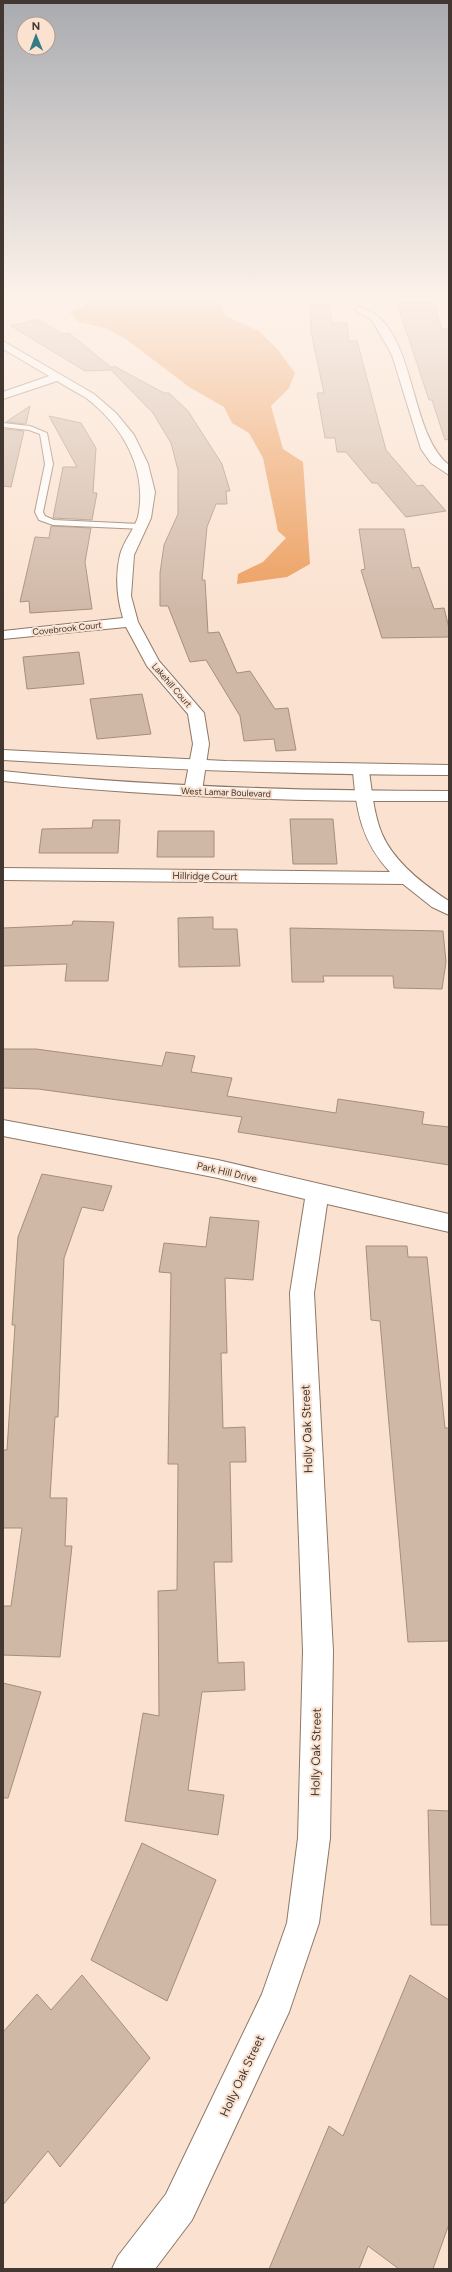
<svg xmlns="http://www.w3.org/2000/svg" width="452" height="2272" font-family="Figtree,sans-serif">
<style>
.water{fill:#ec9d5c}
.building{fill:#d0b8a7;stroke:#a58e7d}
.lines{fill:none;stroke-linecap:round;stroke-linejoin:round}
.service-casing{stroke:#8e7867;stroke-width:2}
.minor-casing{stroke:#8e7867;stroke-width:2}
.secondary-casing{stroke:#8e7867;stroke-width:2}
.service{fill:#fff;fill-rule:evenodd}
.minor{fill:#fff;fill-rule:evenodd}
.secondary{fill:#fff;fill-rule:evenodd}
.labels{text-anchor:middle;dominant-baseline:central;stroke-width:4;stroke-linejoin:round;paint-order:stroke}
.far-street-label{font-size:9px;fill:#423831;stroke:#fbe2d0}
.street-label{font-size:10px;fill:#423831;stroke:#fbe2d0}
.near-street-label{font-size:12px;fill:#423831;stroke:#fbe2d0}
</style>
<rect width="100%" height="100%" fill="#fbe2d0"/>
<!-- water -->
<path class="water" d="M105,295H209L216,299L226,316L259,331L278,350L295,373L289,388L271,406L283,449L303,462L310,564L287,577L237,584L238,574L263,562L286,538L278,531L263,458L249,433L232,423L224,407L189,387L126,339L105,328L79,322L69,312L83,307L84,302Z"/>
<!-- building -->
<path class="building" d="M397,303H434L442,329H449V439L445,440L432,400H429Z
M310,305H329L332,323H347L349,341H357L386,450L417,486L423,485L446,511L406,517L377,483H372L346,452H337L335,438H325L317,393H324L311,332Z
M38,319L62,334L69,333L112,368L114,366L164,393H169L188,411L222,464L230,491H226L227,504H216L207,527L202,580H205L208,633L219,632L237,673L250,671L275,709L288,708L296,750L276,751L274,739L244,741L240,716L206,660L190,662L168,606H160V573L164,545L178,514V470L171,443L153,413L111,370L85,371L11,326Z
M30,406L26,424L6,422Z
M49,416L81,423L96,448L93,493H97L92,520L53,518L63,467H77Z
M3,429L24,431L11,487L3,486Z
M51,526L91,528L85,562L92,609L30,613L29,601L20,602L35,537L49,538Z
M359,529H404L412,568L419,567L434,609L444,608L449,628V637L382,638L361,570L365,569Z
M79,652L84,684L27,689L23,657Z
M142,694L151,734L97,739L90,699Z
M290,819H333L337,864H293Z
M93,820H120L118,853H39L42,829L92,828Z
M158,831H214V857H157Z
M213,917V929H237L240,966L179,967L178,918Z
M73,921L114,922L108,981H65L67,964L3,966V928L72,925Z
M290,928L443,931L446,962L442,989L394,988L393,976H323L324,982H292Z
M3,1049H36L162,1066L166,1052L195,1056L191,1072L232,1078L227,1096L336,1113L338,1099L424,1112L422,1124L449,1127V1165L238,1132L242,1117L38,1089L3,1088Z
M42,1174L112,1186L103,1211L82,1207L64,1258L58,1417H55L50,1498H67L65,1546H72L60,1657L3,1655V1606H11L22,1528H3V1450H7L15,1325H12L18,1237Z
M210,1217L259,1221L253,1280L225,1278L227,1353H221L223,1428L245,1427L246,1462H230L232,1562H214L218,1663L244,1662L245,1690L202,1692L188,1790L224,1795L218,1835L125,1821L143,1713L159,1716L158,1591L177,1590L178,1464H168L171,1273L159,1272L164,1243L206,1247Z
M366,1246H407L408,1257H427L445,1428H449V1641L408,1642L380,1321L371,1320Z
M3,1683L41,1692L8,1798H3Z
M428,1810L449,1811V1925H431Z
M142,1843L216,1880L167,2001L91,1960Z
M82,1975L150,2058L60,2167L48,2151L3,2205V2032L37,1994L51,2010Z
M410,1975L449,2000V2224L433,2269H399L368,2246L359,2269H269L329,2126L343,2136Z"/>
<g class="lines">
<defs>
<path id="service" d="M3,423L30,426L47,433L53,464L43,512L45,516L54,520L140,524L144,527L143,529L53,525L39,520L35,512L45,464L40,434L29,430L3,427Z"/>
<path id="minor" d="M359,307C418,322 406,431 449,465V475L431,463L421,449L392,355L372,320L354,310Z
M3,341L94,394L116,413L134,435L148,464L155,492L151,518L134,555L131,596L138,622L159,661L204,713L209,744L202,791L199,795H187L184,791L193,744L188,714L147,666L126,627L3,639V631L123,618C117,598 115,576 120,555C123,542 134,530 138,517C148,470 123,426 86,398C77,392 66,387 57,381L3,399V392L49,376L3,349Z
M361,766L367,767L369,771C372,792 374,815 382,834C394,862 424,885 449,901V915L432,907L403,884L3,880V868L390,872C362,842 356,811 353,771L355,767Z
M3,1120L218,1160L449,1214V1232L327,1204L314,1293L333,1651L330,1838L319,1923L289,2012L192,2220L155,2269H112L118,2256L166,2194L262,1994L287,1923L298,1838L303,1651L290,1293L305,1199L218,1178L3,1136Z"/>
<path id="secondary" d="M3,750L226,761L449,765V775C300,775 152,769 3,760Z
M3,771C151,787 300,791 449,791V801C300,802 151,797 3,781Z"/>
</defs>
<!-- service casing -->
<use href="#service" class="service-casing"/>
<!-- minor casing -->
<use href="#minor" class="minor-casing"/>
<!-- secondary casing -->
<use href="#secondary" class="secondary-casing"/>
<!-- service -->
<use href="#service" class="service"/>
<!-- minor -->
<use href="#minor" class="minor"/>
<!-- secondary -->
<use href="#secondary" class="secondary"/>
</g>
<!-- sky -->
<linearGradient id="sky" x2="0" y2="1"><stop stop-color="#a9abb0"/><stop offset="0.48" stop-color="#fdf2ea"/><stop offset="1" stop-color="#fdf2ea" stop-opacity="0"/></linearGradient>
<rect width="452" height="613" fill="url(#sky)"/>
<g class="labels">
<!-- far-street labels -->
<g class="far-street-label">
<text transform="translate(67 628) rotate(-6)">Covebrook Court</text>
<text transform="translate(172 685) rotate(49)">Lakehill Court</text>
<text transform="translate(226 792) rotate(2)">West Lamar Boulevard</text>
</g>
<!-- street labels -->
<g class="street-label">
<text transform="translate(205 876) rotate(1)">Hillridge Court</text>
<text transform="translate(227 1172) rotate(13)">Park Hill Drive</text>
</g>
<!-- near-street labels -->
<g class="near-street-label">
<text transform="translate(307 1429) rotate(-92)">Holly Oak Street</text>
<text transform="translate(316 1752) rotate(-89)">Holly Oak Street</text>
<text transform="translate(242 2076) rotate(-65)">Holly Oak Street</text>
</g>
</g>
<!-- border -->
<rect width="452" height="2272" fill="none" stroke="#423831" stroke-width="8"/>
<!-- north arrow -->
<g transform="translate(36 36) rotate(359)"><circle r="19" fill="#fbe2d0" stroke="#b19e90"/>
<path d="M0-3L7 15L0 10L-7 15Z" fill="#357b86"/>
<text y="-6" font-size="11" font-weight="bold" text-anchor="middle" fill="#423831">N</text>
</g>
</svg>
